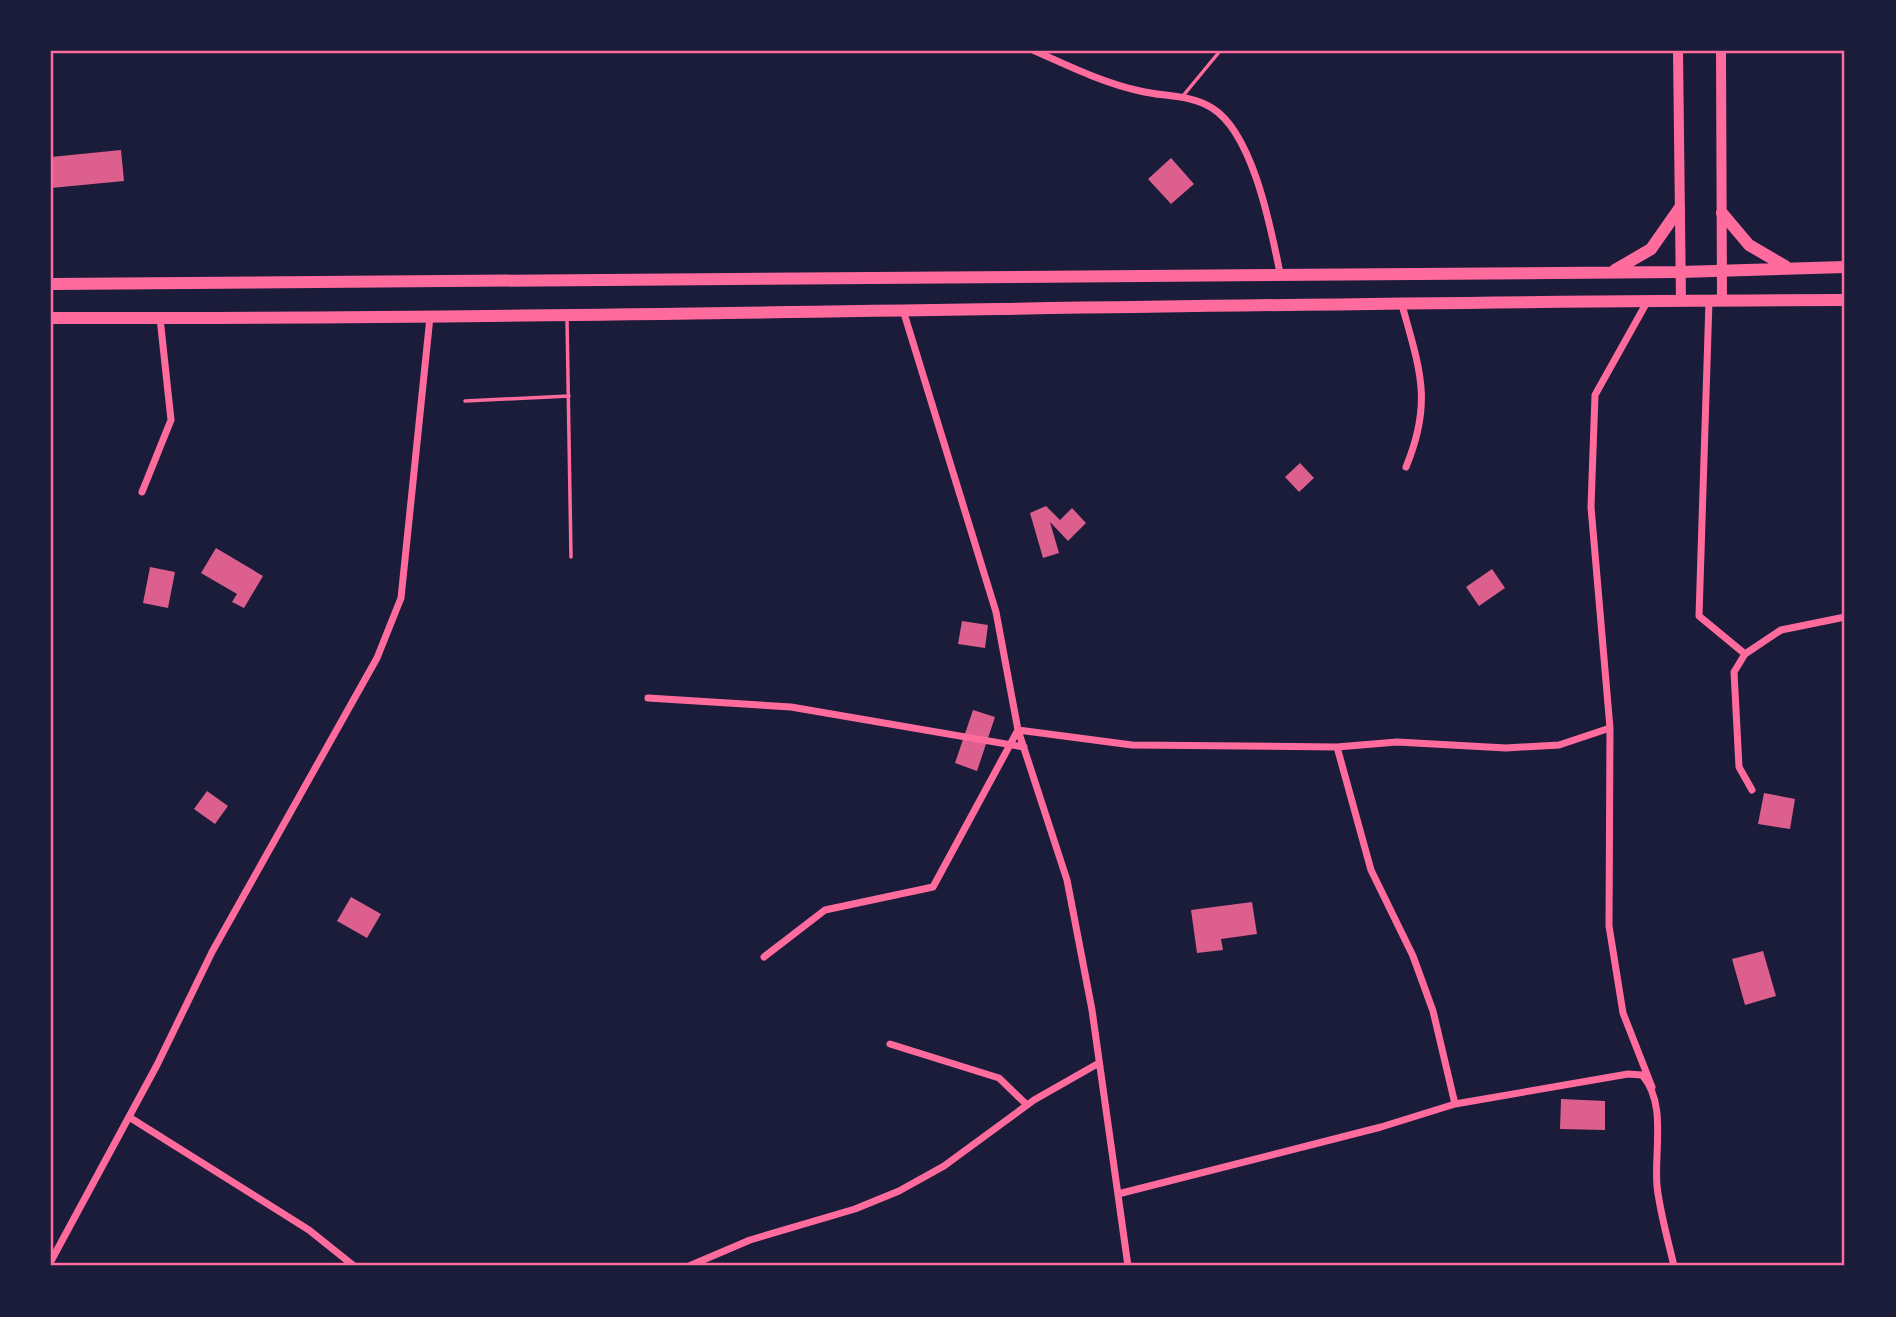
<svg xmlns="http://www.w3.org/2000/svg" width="1896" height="1317" font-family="'Fira Sans',sans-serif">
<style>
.building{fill:#dd5f8e}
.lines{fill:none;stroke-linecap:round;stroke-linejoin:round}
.service{stroke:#ff6b9d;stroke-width:3.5}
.minor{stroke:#ff6b9d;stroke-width:7}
.secondary{stroke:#ff6b9d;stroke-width:10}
.trunk{stroke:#ff6b9d;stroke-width:12}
.neatline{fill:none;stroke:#ff6b9d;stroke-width:2.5}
</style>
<rect width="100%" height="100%" fill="#1b1b3a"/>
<!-- building -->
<path class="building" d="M121,150L124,181L51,188V157Z
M1171,158L1194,184L1171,204L1148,179Z
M1300,463L1314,478L1299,492L1285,477Z
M1046,506L1060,520L1072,508L1086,523L1068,541L1050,522L1059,553L1043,558L1030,513Z
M216,548L263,576L244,608L232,602L237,594L201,573Z
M150,567L175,572L168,608L143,603Z
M1492,569L1505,588L1479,606L1466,587Z
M962,621L988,625L985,648L958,644Z
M973,710L995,717L977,771L955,763Z
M207,791L228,806L215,824L194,809Z
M1764,793L1795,799L1790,829L1758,824Z
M351,897L381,914L367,938L337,921Z
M1252,902L1257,934L1221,939L1223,950L1197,953L1191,910Z
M1763,951L1776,996L1745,1005L1732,959Z
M1561,1099L1605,1101V1130L1560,1129Z"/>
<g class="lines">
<!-- service -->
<path class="service" d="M1182,97L1220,51
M567,319L571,557
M465,401L569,396"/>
<!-- minor -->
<path class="minor" d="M1035,51C1069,66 1103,83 1140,91C1164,97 1190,94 1212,108C1253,133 1271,229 1280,273
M1709,301L1699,616L1745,654
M1647,302L1595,395L1591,507L1610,728L1609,926L1623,1013L1652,1087
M1402,305C1420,370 1433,402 1406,467
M903,310L996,612L1018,730L1067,880L1092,1010L1128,1266
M142,492L171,420L160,318
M648,698L791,707L1024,747
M1337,747L1371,870L1413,956L1433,1011L1455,1104
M1752,790L1739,767L1734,672L1745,654L1781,630L1845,617
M764,957L825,910L933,887L1018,730L1132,745L1337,747L1397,742L1506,748L1559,745L1610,728
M890,1044L999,1078L1027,1105
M129,1117L309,1230L354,1266
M1118,1194L1381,1127L1455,1104L1628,1074L1642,1075C1667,1103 1654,1150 1657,1186C1660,1213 1668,1240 1674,1266
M51,1261L157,1065L212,952L377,658L401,598L430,317
M689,1266L750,1240L855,1209L899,1191L944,1166L1034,1100L1099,1063"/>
<!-- secondary -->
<path class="secondary" d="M1678,51L1681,301
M1721,51L1722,301"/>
<!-- trunk -->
<path class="trunk" d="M1722,213L1749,245L1785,266
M1615,270L1651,249L1679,209
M51,284L1680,272L1845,267
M51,318C649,319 1247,301 1845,300"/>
</g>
<!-- border -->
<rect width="1896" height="1317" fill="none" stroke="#1b1b3a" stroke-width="105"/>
<rect x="52" y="52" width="1791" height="1212" class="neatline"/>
</svg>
